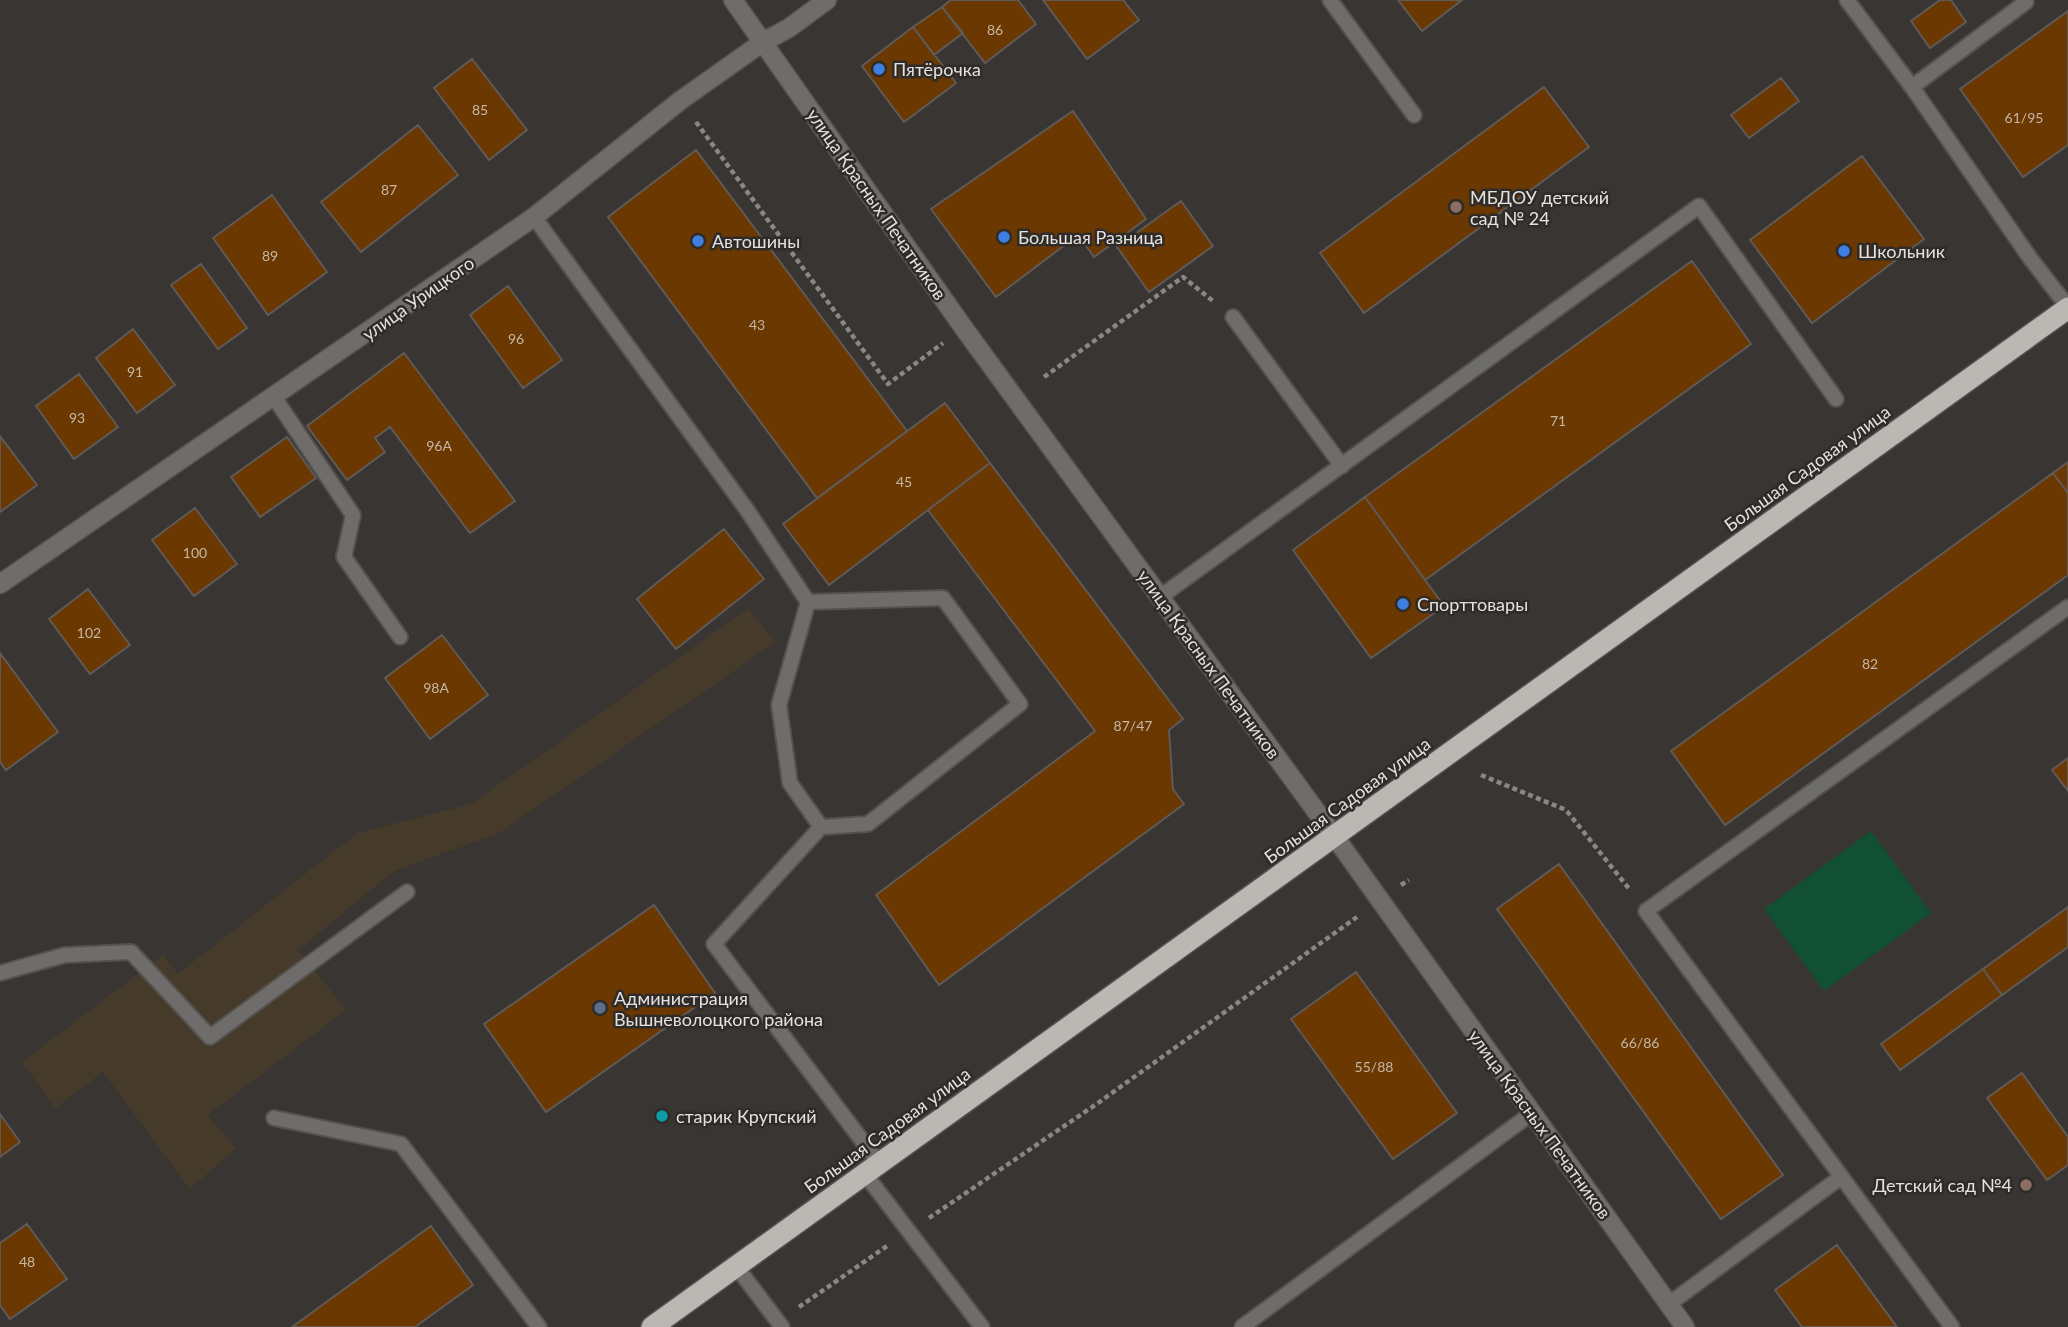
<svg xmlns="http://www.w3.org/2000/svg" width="2068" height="1327" font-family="Lato,sans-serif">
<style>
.industrial{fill:#463b2b}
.green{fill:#115032}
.building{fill:#6a3800;stroke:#5f5a57;stroke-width:2}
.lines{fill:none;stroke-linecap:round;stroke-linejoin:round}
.lane-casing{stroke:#54514e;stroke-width:18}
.street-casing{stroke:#54514e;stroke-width:21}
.highway-casing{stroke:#54514e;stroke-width:24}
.path{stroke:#8a8784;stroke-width:4.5;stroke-dasharray:5 3.5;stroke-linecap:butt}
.lane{stroke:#6e6d6b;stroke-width:14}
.street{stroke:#6e6d6b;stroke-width:18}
.highway{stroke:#bbb8b3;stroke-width:21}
.shop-dot{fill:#3f7fe0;stroke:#2e2b28;stroke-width:2.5}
.education-dot{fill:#8d6e63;stroke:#2e2b28;stroke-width:2.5}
.service-dot{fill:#5c6f8a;stroke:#2e2b28;stroke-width:2.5}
.culture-dot{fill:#0f9aa8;stroke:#2e2b28;stroke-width:2.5}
.labels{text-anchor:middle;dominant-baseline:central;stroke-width:5;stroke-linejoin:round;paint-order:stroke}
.number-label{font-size:14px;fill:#c6b7a7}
.poi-label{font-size:18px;fill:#e4e1df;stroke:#2e2b28;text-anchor:start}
.street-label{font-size:18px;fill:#e4e1df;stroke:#2e2b28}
</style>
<rect width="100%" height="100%" fill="#393532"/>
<!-- industrial -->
<path class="industrial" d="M748,609L776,642L499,833L394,871L298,950L346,1010L208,1115L236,1148L190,1189L103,1072L55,1108L22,1062L163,955L178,974L357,833L471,804Z"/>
<!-- green -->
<path class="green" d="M1871,831L1931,913L1824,991L1764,909Z"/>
<!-- building -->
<path class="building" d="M951,0H1018L1036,24L985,63L942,7Z
M1043,0H1123L1139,20L1087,59Z
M1398,0H1462L1422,31Z
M1940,0H1951L1966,22L1930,48L1911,21Z
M942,7L963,33L934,55L913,27Z
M2068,11V145L2023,177L1960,89Z
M913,27L956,83L904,122L862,66Z
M472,59L527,130L489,160L434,88Z
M1781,78L1799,101L1749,138L1731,115Z
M1544,87L1589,147L1364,313L1320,253Z
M1073,111L1146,219L1094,257L1078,235L996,297L931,209Z
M418,125L458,175L361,252L321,202Z
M696,150L907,431L817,498L608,217Z
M1862,156L1924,239L1812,323L1750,240Z
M272,195L327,272L268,315L213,238Z
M1181,201L1213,246L1149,292L1117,247Z
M1692,261L1751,344L1425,580L1365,497Z
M201,264L247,328L218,349L171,285Z
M508,286L562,360L523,388L470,315Z
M133,329L175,385L137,413L96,358Z
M404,353L515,501L470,533L390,427L375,438L385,452L347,480L307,426Z
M79,374L118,427L74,459L36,406Z
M945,403L990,463L829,585L783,524Z
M0,436L37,485L0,512Z
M287,437L316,478L260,517L231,477Z
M2068,462V493L2053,473Z
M990,463L1183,719L1169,730L1173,789L1184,804L939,985L876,895L1095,731L928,510Z
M2053,473L2068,493V575L1725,825L1671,751Z
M1365,497L1444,606L1371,658L1293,550Z
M195,508L237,564L194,596L152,540Z
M724,529L764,579L676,649L637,599Z
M88,589L130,645L90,674L49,619Z
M442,635L488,695L430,739L385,678Z
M0,653L58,732L6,770L0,762Z
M2068,758V791L2052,770Z
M1559,864L1783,1175L1721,1219L1497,909Z
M654,905L715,993L546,1112L484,1024Z
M2068,907V947L2002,995L1983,969Z
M1983,969L2002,995L1900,1070L1881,1044Z
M1356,972L1457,1113L1393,1159L1291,1019Z
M2022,1073L2068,1137V1165L2047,1180L1987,1098Z
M0,1114L20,1142L0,1157Z
M27,1224L67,1279L10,1319L0,1305V1243Z
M431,1226L473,1285L415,1327H292Z
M1837,1245L1897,1327H1802L1775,1290Z"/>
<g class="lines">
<defs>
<path id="lane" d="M1330,0L1414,115
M1847,0L1912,87
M2024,0L2026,2L1912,87L2030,258L2068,307
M534,217L747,510L808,602L779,705L790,783L821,827L868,824L1020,704L943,598L808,602
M1233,317L1342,466
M274,397L353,515L344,557L400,637
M1160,597L1699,206L1836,399
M821,827L714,944L879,1163
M0,973L65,955L131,952L210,1037L407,892
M274,1118L401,1144L539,1327
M865,1174L982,1327
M736,1266L782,1327
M1669,1304L1841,1177
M1242,1327L1532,1113
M1952,1327L1646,911L2068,607"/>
<path id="street" d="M733,0L963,327L1335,837L1685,1327
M0,584L534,217L681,100L763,42L789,28L827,0"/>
<path id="highway" d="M652,1327L2068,308"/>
</defs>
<!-- lane casing -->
<use href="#lane" class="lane-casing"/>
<!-- street casing -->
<use href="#street" class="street-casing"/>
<!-- highway casing -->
<use href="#highway" class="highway-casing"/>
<!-- path -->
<path class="path" d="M696,122L888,384L943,343
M1044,377L1183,277L1213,301
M1481,775L1566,810L1630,890
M1401,885L1409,880
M929,1218L1098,1103L1357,917
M799,1307L887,1246"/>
<!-- lane -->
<use href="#lane" class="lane"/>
<!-- street -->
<use href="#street" class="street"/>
<!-- highway -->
<use href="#highway" class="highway"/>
</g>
<!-- markers -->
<g class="shop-dot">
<circle cx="879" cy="69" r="7"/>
<circle cx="1004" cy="237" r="7"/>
<circle cx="698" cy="241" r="7"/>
<circle cx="1844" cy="251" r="7"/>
<circle cx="1403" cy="604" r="7"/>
</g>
<g class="education-dot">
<circle cx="1456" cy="207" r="7"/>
<circle cx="2026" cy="1185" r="7"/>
</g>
<circle class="service-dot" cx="600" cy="1008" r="7"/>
<circle class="culture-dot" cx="662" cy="1116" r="7"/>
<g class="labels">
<!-- number labels -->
<g class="number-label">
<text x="995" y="29">86</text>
<text x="480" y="109">85</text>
<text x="2024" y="117">61/95</text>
<text x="389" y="189">87</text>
<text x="270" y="255">89</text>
<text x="757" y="324">43</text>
<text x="516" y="338">96</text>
<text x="135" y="371">91</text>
<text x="77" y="417">93</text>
<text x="1558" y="420">71</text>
<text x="439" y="445">96А</text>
<text x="904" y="481">45</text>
<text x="195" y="552">100</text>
<text x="89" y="632">102</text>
<text x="1870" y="663">82</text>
<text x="436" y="687">98А</text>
<text x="1133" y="725">87/47</text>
<text x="1640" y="1042">66/86</text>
<text x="1374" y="1066">55/88</text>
<text x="27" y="1261">48</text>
</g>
<!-- poi labels -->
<g class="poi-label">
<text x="893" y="69">Пятёрочка</text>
<text x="1470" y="197">МБДОУ детский<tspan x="1470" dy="21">сад № 24</tspan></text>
<text x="1018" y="237">Большая Разница</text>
<text x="712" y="241">Автошины</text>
<text x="1858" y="251">Школьник</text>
<text x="1417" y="604">Спорттовары</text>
<text x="614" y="998">Администрация<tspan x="614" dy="21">Вышневолоцкого района</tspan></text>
<text x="676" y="1116">старик Крупский</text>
<text x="2012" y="1185" text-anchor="end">Детский сад №4</text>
</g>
<!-- street labels -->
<g class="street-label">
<text transform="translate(877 204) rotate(55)">улица Красных Печатников</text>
<text transform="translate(418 298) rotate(-35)">улица Урицкого</text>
<text transform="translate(1807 468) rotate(-36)">Большая Садовая улица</text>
<text transform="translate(1209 664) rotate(54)">улица Красных Печатников</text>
<text transform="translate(1347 800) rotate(-36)">Большая Садовая улица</text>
<text transform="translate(1540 1124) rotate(54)">улица Красных Печатников</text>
<text transform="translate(887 1130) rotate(-36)">Большая Садовая улица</text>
</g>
</g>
</svg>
